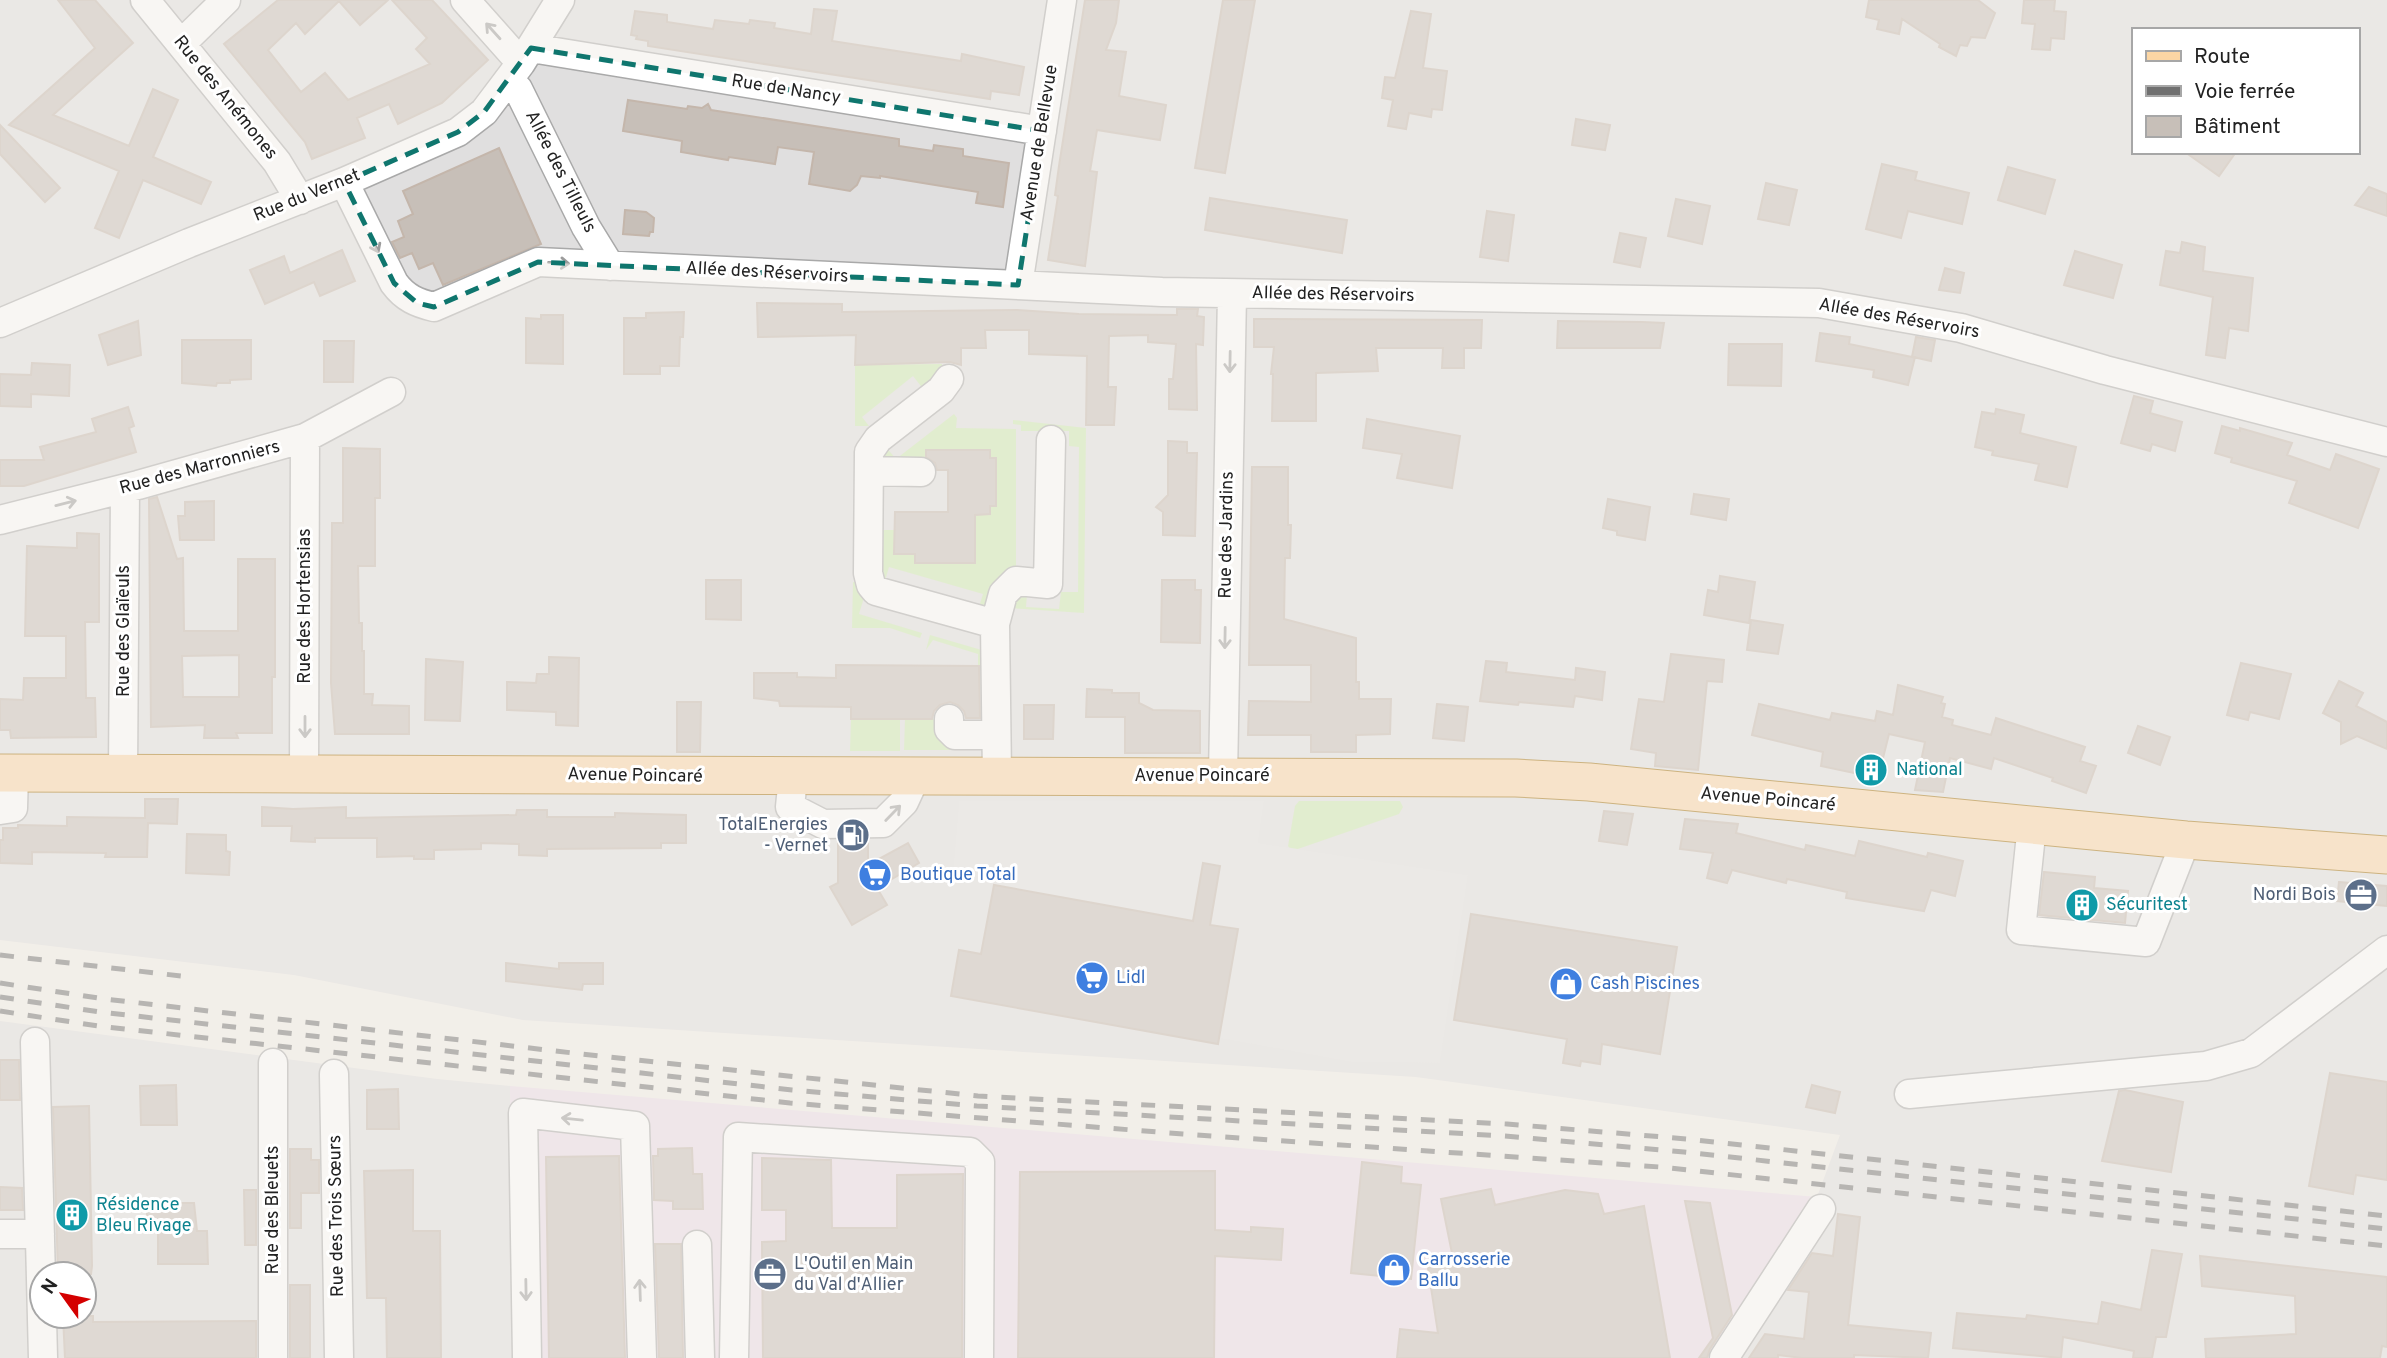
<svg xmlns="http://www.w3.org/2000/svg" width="2387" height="1358" font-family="Overpass,sans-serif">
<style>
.residential{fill:#e0dfdf;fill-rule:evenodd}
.industrial{fill:#ebdbe8}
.grass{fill:#cdebb0}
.parking{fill:#e2e2e2}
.building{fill:#c7bfb8;stroke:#c4b6ab;stroke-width:2;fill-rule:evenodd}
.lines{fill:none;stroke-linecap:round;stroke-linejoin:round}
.minor-casing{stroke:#a9a9a9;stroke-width:31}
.major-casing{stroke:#a06b00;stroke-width:39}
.minor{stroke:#fff;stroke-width:28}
.major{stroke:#fcd6a4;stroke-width:37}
.rail{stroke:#707070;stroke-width:5;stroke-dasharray:14 14;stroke-linecap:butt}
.oneway{stroke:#9c9c9c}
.marked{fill:none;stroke:#0f766e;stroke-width:5;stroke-dasharray:14 9;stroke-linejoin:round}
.labels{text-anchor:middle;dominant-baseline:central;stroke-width:6;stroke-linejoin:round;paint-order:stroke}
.street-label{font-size:18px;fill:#222;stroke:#fff}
.culture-label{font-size:18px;fill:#0d838f;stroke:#fff;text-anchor:start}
.service-label{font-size:18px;fill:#4e5e75;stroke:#fff;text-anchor:end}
.shop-label{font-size:18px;fill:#366cbe;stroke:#fff;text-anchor:start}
</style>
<rect width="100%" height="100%" fill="#f2efe9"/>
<!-- residential -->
<path class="residential" d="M0,0H2387V1358H1716L1817,1197L1840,1135L1416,1077L523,1020L294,975L0,940ZM2133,30H2357V152H2133Z
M0,1021L437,1079L510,1086L513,1358H0ZM42,1274H84V1316H42Z"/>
<!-- industrial -->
<path class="industrial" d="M510,1086L1817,1197L1716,1358H513Z"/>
<!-- grass -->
<path class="grass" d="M942,364V374L924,390L913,376L862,417L869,426H855V365Z
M954,414L957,418L956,428L1016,429V568L1037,569L989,607L978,610L983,594L889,567L884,584L880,581L882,533L875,530H895L894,554H915V563H975V515L989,514L990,506H996V459L926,450V463H881L885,446L896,459Z
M1013,420L1086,428L1084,613L1010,608L1015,592L1027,594L1026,607L1059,609L1061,592H1078L1079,447L1069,446V431H1021V425L1013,424Z
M853,582L862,583L866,591L859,614L922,633L920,638L890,628H852Z
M930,635L985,651L984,666H978V654L933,640L926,650Z
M851,719H900V751H850Z
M905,719H943L986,744L989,750H904Z
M1299,801H1400L1403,807L1399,814L1292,851L1288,846L1295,806Z"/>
<!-- parking -->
<path class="parking" d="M959,801H1264L1258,843L1468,875L1440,1063L1351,1062L1219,1038L1238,929L994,885L972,874L953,871Z"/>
<!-- building -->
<path class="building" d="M58,0H95L133,43L53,115L129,146L153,89L178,100L153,157L211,182L201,204L143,180L119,238L95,228L119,171L9,125L95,48Z
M278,0H388L360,25L339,1L305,34L296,23L268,50L301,92L325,73L348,100L430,64L416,49L427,38L392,0H432L488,60L442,103L398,124L389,104L357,118L365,138L312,159L305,142L224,44Z
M1085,0H1119L1116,23L1106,50L1126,52L1119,96L1166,105L1160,140L1097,130L1090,171L1097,172L1085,266L1048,260L1058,196L1055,195L1059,166Z
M1223,0H1255L1225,173L1195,168Z
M1869,0H1978L1995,13L1985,38L1971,37L1967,46L1960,45L1956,56L1939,47L1940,44L1902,19L1899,34L1877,29L1879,20L1866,17Z
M2024,0H2055L2054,11L2066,12L2064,39L2051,38L2050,50L2032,49L2035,24L2022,23Z
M814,9L837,11L832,41L961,61L962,54L1024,67L1019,95L991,91L990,99L881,82L648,46V41L636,39L637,36L631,35L635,11L667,15V22L713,29L715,20L749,24L750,20L775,23L774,28L811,34Z
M1411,11L1431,14L1423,68L1447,71L1442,110L1432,109L1431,117L1409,113L1406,129L1388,126L1393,100L1382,98L1385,77L1395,78Z
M628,100L687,109L688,106L702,108L708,104L711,110L899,139V146L933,151L934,145L963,149V156L1009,163L1003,207L976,203L978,192L880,176V178L861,176L857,185L850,191L809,184L814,152L778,147L775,164L729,157L728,160L681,152L682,141L623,131Z
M1576,119L1610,125L1605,150L1572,145Z
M0,125L60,188L45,202L0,154Z
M499,148L541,244L443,285L433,263L419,269L412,253L400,258L392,242L404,237L398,221L413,214L403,191Z
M2185,152H2236L2219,176Z
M1882,164L1917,172L1915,180L1969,193L1962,224L1908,211L1901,238L1866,229Z
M2008,167L2055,180L2045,214L1998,200Z
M1766,183L1797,190L1789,225L1758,219Z
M2369,187L2387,194V216L2355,205Z
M1210,198L1347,220L1342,253L1205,230Z
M1676,199L1710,206L1702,244L1668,236Z
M625,210L646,212L654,218L653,232H650L649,236L623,234Z
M1487,211L1514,215L1508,261L1480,257Z
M1620,233L1646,238L1640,267L1614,262Z
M2182,242L2205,247L2203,271L2253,278L2248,331L2229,328L2225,358L2206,355L2213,297L2160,285L2166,251L2180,253Z
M342,250L355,281L320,296L314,282L265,304L250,270L284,256L290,273Z
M2075,251L2122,265L2113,298L2064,285Z
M1945,268L1964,273L1960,293L1939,290Z
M757,303L842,304V312L1017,310L1079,314L1177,315V309H1198L1197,316L1204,317L1203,345L1196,344L1197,410L1169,409V379H1173L1176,344L1148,342V335L1109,336L1108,387H1116L1114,425H1086L1087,356L1029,354V330H985L986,348H961V365L950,362L855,365L856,335L758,337Z
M684,312L683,337H680L679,366H660V374H624V318H646V313Z
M541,315H563V364L526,363V318L541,319Z
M1254,319L1482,320L1481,348H1464V368H1442L1443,348H1376L1378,371L1316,373V421H1272L1273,374H1271L1274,347H1254Z
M138,321L141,355L108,365L99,335Z
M1558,321L1642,322L1664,323L1660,348H1557Z
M1820,333L1850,337L1849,344L1912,357L1916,337L1935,340L1931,361L1913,357H1915L1908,385L1873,377L1874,370L1816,361Z
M182,340H251V379L230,380V383H217L216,386L182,383Z
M324,341H354L353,382H324Z
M1729,344H1782L1781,386L1728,385Z
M32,363L70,365L69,396L31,394V407L0,406V374L31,375Z
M2134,396L2153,401L2150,413L2182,422L2175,451L2152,444L2150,451L2121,443Z
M128,407L134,426L129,428L136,452L24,486H0V460H44L40,447L96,432L92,419Z
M1996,409L2024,415L2020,433L2076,447L2067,487L2035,480L2039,464L1992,455L1993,451L1975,447L1982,412L1995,414Z
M1367,419L1460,436L1452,488L1397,478L1402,454L1363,448Z
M2222,426L2240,431V428L2292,443L2287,455L2330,470L2336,454L2379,469L2358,528L2289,503L2297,481L2231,462L2232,458L2215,453Z
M1168,441L1187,442V453H1197L1195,536L1163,535V512L1156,507L1168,495Z
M343,448L380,449V498H375V566H358L359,623H362V651H364V694H373L372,705L409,706V734H335L331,683L332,523H343Z
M926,450H990V458H996V506H990V514L975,515V563H915V554H894L895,512H948V470H937L935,463L926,457Z
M1252,467H1288V525H1291L1290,558H1285L1284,619L1356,638V682H1359V699H1391L1390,734L1356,735V752H1311V735H1248L1249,701L1311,702V665H1249Z
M1694,494L1729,499L1726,520L1691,514Z
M157,497L177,559L183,558L184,631H238V559H275V677H272V733H236L238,738H204L205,725L151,727L149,499ZM239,655V697H183L182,656Z
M1608,499L1650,507L1645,540L1617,535V531L1603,528Z
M214,501V540H180L178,516H185V502Z
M77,533L99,534V622H85L86,698H95L96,737L11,738L10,730H0V699L23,700L24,678H66V636H25L27,546L77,548Z
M1720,576L1755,582L1749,623L1704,615L1708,590L1718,592Z
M706,580H741V620L706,619Z
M1162,580H1195V590H1201L1200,643L1161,642Z
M1751,620L1783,625L1778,654L1747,650Z
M1671,654L1724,660L1722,682L1707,681L1698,770L1655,766L1656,753L1631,749L1639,699L1664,702Z
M549,657L579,658L578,726L556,725V712L507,710V682L536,683L537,674H549Z
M426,659L463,662L460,721L425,720Z
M1486,661L1507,663L1506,672L1575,680L1576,668L1605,672L1602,700L1575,696L1573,707L1519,702L1518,705L1480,701Z
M2241,663L2291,674L2279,719L2250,712L2248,720L2227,715Z
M836,665L979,666L980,718H966L964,711L958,705L950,702L940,705L934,711L932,719H851V707L780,706L779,701L754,698V673H797V677L836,678Z
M2339,681L2363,693L2356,706L2387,722V749L2357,736L2341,744V722L2323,713Z
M1898,685L1943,697L1941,703L1945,704L1942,717L1953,720L1952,725L1991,735L1996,718L2085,747L2080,761L2096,766L2086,793L2052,781L2053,778L1994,758L1991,769L1950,758L1943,792L1915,790L1925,742L1889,734L1878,778L1821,766L1823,752L1752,735L1759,704L1830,720L1832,713L1875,721L1877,711L1893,715Z
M1087,689L1112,690V693H1139V703L1153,710L1200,711V753H1125V717H1086Z
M677,702H701L700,752H677Z
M1437,704L1468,707L1464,741L1433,738Z
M1024,705H1054L1053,739H1024Z
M2138,726L2170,737L2160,765L2128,753Z
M145,799H178L177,824L148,823L147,857H105L106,853L32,852V864L0,863V840H3V828H18V825L67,826V817L145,818Z
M262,807L293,809L346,807V818L516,815L517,810H547V817H615V813L686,815V843H661V848L547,849V856L519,855V844L481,843V849L434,850V859H414V856L377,857V838H315V842L291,841L292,826H262Z
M1604,811L1633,814L1627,845L1599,841Z
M1685,819L1738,824L1736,833L1805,850L1806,845L1855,856L1859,841L1927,857L1928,853L1963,861L1955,896L1931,890L1924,911L1846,898L1847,892L1787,879L1786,883L1732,870L1727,883L1707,878L1713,853L1680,849Z
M187,834L226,835V851L230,852L229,875L186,873Z
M838,840H868V865L908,843L919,863L877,888L887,905L852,925L830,887L838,883Z
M1203,863L1220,866L1210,925L1238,929L1218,1044L951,996L959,950L981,954L994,885L1193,921Z
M2044,872L2095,877L2094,888L2128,891L2125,923L2039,915Z
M2339,882L2387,886V906L2337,901Z
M1471,914L1677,947L1660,1054L1602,1044L1600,1064L1581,1061L1580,1066L1563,1063L1567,1039L1454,1020Z
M506,963L559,969V963H603V984H583L582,990L506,981Z
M0,1060H19L20,1100H0Z
M2330,1073L2387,1082V1180L2356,1175L2353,1194L2309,1186Z
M176,1085L177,1125H141L140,1086Z
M1812,1085L1840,1092L1835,1113L1806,1107Z
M398,1089L399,1129H367V1090Z
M2125,1090L2183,1102L2171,1172L2102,1161L2119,1091Z
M89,1106L92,1266L91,1274H58L53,1107Z
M692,1148L693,1174H702L703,1209H673V1201L654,1200L653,1156H658V1149Z
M290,1149H311V1160H319V1193H301V1228H290Z
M619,1156L625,1358H549L546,1157Z
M762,1158L831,1160L832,1228H897V1175L963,1174L962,1358H763L762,1242L786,1241V1210H762Z
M1362,1162L1402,1167L1401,1183L1421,1185L1411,1279L1351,1273Z
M413,1170V1231H440L441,1358H387L386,1298H367L364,1171Z
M1215,1171V1230L1251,1232V1227L1283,1229L1281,1260L1215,1256L1214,1358H1018L1020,1172Z
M0,1187L22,1188L23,1210H0Z
M1491,1189L1495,1205L1565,1190L1598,1194L1604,1214L1644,1206L1670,1358H1397L1400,1329L1438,1333L1428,1268L1454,1263L1441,1199Z
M244,1190H256V1245H245Z
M1685,1201L1710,1203L1732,1315L1710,1349L1707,1358H1699L1713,1338Z
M147,1203H194L197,1231H207L208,1264H158V1231H147Z
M1838,1214L1860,1217L1848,1325L1931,1333L1928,1358L1854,1355V1358H1802L1778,1355V1358H1749L1765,1334L1804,1339L1809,1292L1788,1290L1812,1253L1833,1256Z
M655,1244H681L683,1358H659Z
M2152,1250L2182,1254L2166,1337H2156L2152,1358H2133L2134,1351L2063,1337L2061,1358L1953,1348L1957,1313L2026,1319L2027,1315L2098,1324L2102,1302L2141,1310Z
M2200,1256L2387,1277V1347L2382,1346L2380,1358H2206L2205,1339L2296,1334L2295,1296L2202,1286Z
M290,1285H310V1358H290Z
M63,1316H93V1322L256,1321V1358H65Z"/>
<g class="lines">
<defs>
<path id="minor" d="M145,0L277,162L300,200
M465,0L521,63
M181,44L226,0
M531,48L1042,131
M508,80L518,89L586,227L610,266
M344,182L394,283C405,298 417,303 434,307L538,262L1162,292L1819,303L1961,328L2105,370L2387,442
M1018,285L1062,0
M0,323L189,243L344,182L458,132L484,112L521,63L560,0
M949,379L941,390L878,439L869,452L868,573L871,585L876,591L995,624
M869,471L921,472
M0,520L138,485L305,438L391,392
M949,719V729L955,735H996
M304,773L305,438
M123,774L125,489
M997,776L995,624L1003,594L1016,581L1048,584L1051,440
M1223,776L1232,294
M793,777L790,807L823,824L883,823L904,802L916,776
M0,810L13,808L14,774
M2032,825L2021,930L2146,942L2186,840
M35,1042L43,1358
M273,1063V1358
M334,1074L339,1358
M1909,1094L2206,1066L2251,1053L2387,950
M0,1234H40
M697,1245L700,1358
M527,1358L523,1113L635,1126L642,1358
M734,1358L738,1137L970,1152L980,1162L979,1358
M1724,1358L1821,1209"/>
<path id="major" d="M0,773L1516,778L1589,782L2186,840L2387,855"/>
</defs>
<!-- minor casing -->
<use href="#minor" class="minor-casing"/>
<!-- major casing -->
<use href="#major" class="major-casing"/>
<!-- minor -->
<use href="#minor" class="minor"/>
<!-- major -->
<use href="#major" class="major"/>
<!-- rail -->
<path class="rail" d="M0,955L181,976
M0,983L105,999L599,1056L978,1096L1507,1124L1687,1139L2387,1216
M0,997L100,1012L792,1090L977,1106L1505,1136L1684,1152L2387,1229
M0,1011L98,1026L790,1103L1183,1134L1660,1167L2387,1246"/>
</g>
<!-- one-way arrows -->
<defs><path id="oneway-shaft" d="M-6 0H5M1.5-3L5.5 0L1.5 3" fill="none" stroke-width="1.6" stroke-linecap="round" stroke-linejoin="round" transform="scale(1.75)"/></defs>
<g class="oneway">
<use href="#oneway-shaft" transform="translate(493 31) rotate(-132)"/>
<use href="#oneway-shaft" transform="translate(374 243) rotate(64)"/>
<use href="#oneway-shaft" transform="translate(559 263) rotate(3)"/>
<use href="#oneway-shaft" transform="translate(1230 362) rotate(91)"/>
<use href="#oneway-shaft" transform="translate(66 503) rotate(-14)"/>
<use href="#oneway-shaft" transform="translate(1225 638) rotate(91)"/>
<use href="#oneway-shaft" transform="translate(305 727) rotate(90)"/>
<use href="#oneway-shaft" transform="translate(893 813) rotate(-46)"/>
<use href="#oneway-shaft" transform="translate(572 1119) rotate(-174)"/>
<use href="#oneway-shaft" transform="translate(526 1290) rotate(89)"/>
<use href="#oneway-shaft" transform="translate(640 1290) rotate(-92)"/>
</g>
<!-- marked area -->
<path d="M0 0H2387V1358H0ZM531,48L1042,131L1018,285L538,262L434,307L417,303L394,283L344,182L458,132L484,112Z" fill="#f2efe9" fill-opacity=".55" fill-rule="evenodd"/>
<path class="marked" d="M531,48L1042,131L1018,285L538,262L434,307L417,303L394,283L344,182L458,132L484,112Z"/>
<!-- icons -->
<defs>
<symbol id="building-disc" viewBox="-11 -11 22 22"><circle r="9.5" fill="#0f9aa8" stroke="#fff"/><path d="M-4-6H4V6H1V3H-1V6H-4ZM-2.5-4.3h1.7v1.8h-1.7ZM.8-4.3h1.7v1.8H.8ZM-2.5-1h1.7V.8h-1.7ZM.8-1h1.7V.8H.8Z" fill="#fff"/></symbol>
<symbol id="fuel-disc" viewBox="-11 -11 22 22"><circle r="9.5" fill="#5c6f8a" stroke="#fff"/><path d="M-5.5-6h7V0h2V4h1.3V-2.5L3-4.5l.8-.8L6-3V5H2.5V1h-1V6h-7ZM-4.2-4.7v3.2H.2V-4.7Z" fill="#fff"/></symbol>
<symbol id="supermarket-disc" viewBox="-11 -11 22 22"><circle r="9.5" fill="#3f7fe0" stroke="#fff"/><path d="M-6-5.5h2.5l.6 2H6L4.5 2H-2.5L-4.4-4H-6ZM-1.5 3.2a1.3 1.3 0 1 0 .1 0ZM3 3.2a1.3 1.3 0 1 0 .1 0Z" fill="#fff"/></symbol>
<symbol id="office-disc" viewBox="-11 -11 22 22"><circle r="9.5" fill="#5c6f8a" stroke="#fff"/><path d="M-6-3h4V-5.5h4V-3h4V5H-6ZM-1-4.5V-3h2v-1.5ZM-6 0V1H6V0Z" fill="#fff"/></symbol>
<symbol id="shop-disc" viewBox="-11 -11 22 22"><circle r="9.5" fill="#3f7fe0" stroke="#fff"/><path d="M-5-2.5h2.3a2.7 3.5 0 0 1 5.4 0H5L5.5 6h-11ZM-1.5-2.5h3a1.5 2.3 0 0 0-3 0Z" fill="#fff"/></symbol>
</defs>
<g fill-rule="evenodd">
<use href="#building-disc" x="1852" y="751" width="38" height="38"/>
<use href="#fuel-disc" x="834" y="816" width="38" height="38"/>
<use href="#supermarket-disc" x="856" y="856" width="38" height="38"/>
<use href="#office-disc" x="2342" y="876" width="38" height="38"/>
<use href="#building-disc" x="2063" y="886" width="38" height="38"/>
<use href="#supermarket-disc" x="1073" y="959" width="38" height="38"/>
<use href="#shop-disc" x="1547" y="965" width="38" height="38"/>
<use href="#building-disc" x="53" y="1196" width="38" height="38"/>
<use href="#shop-disc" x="1375" y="1251" width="38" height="38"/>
<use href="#office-disc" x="751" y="1255" width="38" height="38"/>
</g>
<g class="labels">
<!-- street labels -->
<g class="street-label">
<text transform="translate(786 90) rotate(9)">Rue de Nancy</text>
<text transform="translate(225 98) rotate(51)">Rue des Anémones</text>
<text transform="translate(1040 143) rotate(-81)">Avenue de Bellevue</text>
<text transform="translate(560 172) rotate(63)">Allée des Tilleuls</text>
<text transform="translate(307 196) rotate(-22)">Rue du Vernet</text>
<text transform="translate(767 273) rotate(3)">Allée des Réservoirs</text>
<text transform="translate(1333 295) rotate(1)">Allée des Réservoirs</text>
<text transform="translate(1899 319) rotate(10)">Allée des Réservoirs</text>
<text transform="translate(200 468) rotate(-15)">Rue des Marronniers</text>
<text transform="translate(1227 535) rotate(-89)">Rue des Jardins</text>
<text transform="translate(305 606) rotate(-90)">Rue des Hortensias</text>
<text transform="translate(124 631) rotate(-90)">Rue des Glaïeuls</text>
<text transform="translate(635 776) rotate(1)">Avenue Poincaré</text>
<text x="1202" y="776">Avenue Poincaré</text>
<text transform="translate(1768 800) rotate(5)">Avenue Poincaré</text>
<text transform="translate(273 1210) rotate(-90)">Rue des Bleuets</text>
<text transform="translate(337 1216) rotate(-91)">Rue des Trois Sœurs</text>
</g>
<!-- culture labels -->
<g class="culture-label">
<text x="1896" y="770">National</text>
<text x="2106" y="905">Sécuritest</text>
<text x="96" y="1205">Résidence<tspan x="96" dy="21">Bleu Rivage</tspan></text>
</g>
<!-- service labels -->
<g class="service-label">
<text x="828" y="825">TotalEnergies<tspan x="828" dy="21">- Vernet</tspan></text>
<text x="2336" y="895">Nordi Bois</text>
<text x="794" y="1264" text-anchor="start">L'Outil en Main<tspan x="794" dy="21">du Val d'Allier</tspan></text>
</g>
<!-- shop labels -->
<g class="shop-label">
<text x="900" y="875">Boutique Total</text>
<text x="1116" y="978">Lidl</text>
<text x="1590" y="984">Cash Piscines</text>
<text x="1418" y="1260">Carrosserie<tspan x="1418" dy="21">Ballu</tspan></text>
</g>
</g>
<!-- legend -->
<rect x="2132" y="28" width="228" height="126" fill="#ffffff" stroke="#a7a7a7" stroke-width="2"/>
<rect x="2146" y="51" width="35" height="10" fill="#fcd6a4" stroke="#a7a7a7" stroke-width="2"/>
<text x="2194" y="63" font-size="21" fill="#222222">Route</text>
<rect x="2146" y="86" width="35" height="10" fill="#707070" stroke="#a7a7a7" stroke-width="2"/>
<text x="2194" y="98" font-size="21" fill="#222222">Voie ferrée</text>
<rect x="2146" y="116" width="35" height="21" fill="#c7bfb8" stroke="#a7a7a7" stroke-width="2"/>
<text x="2194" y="133" font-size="21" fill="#222222">Bâtiment</text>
<!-- north arrow -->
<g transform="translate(63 1295) rotate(303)"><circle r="33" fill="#ffffff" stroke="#a7a7a7" stroke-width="2"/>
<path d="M0-5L12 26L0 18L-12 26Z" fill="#d40000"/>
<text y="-10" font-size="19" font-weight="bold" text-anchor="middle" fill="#222222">N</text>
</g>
</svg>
